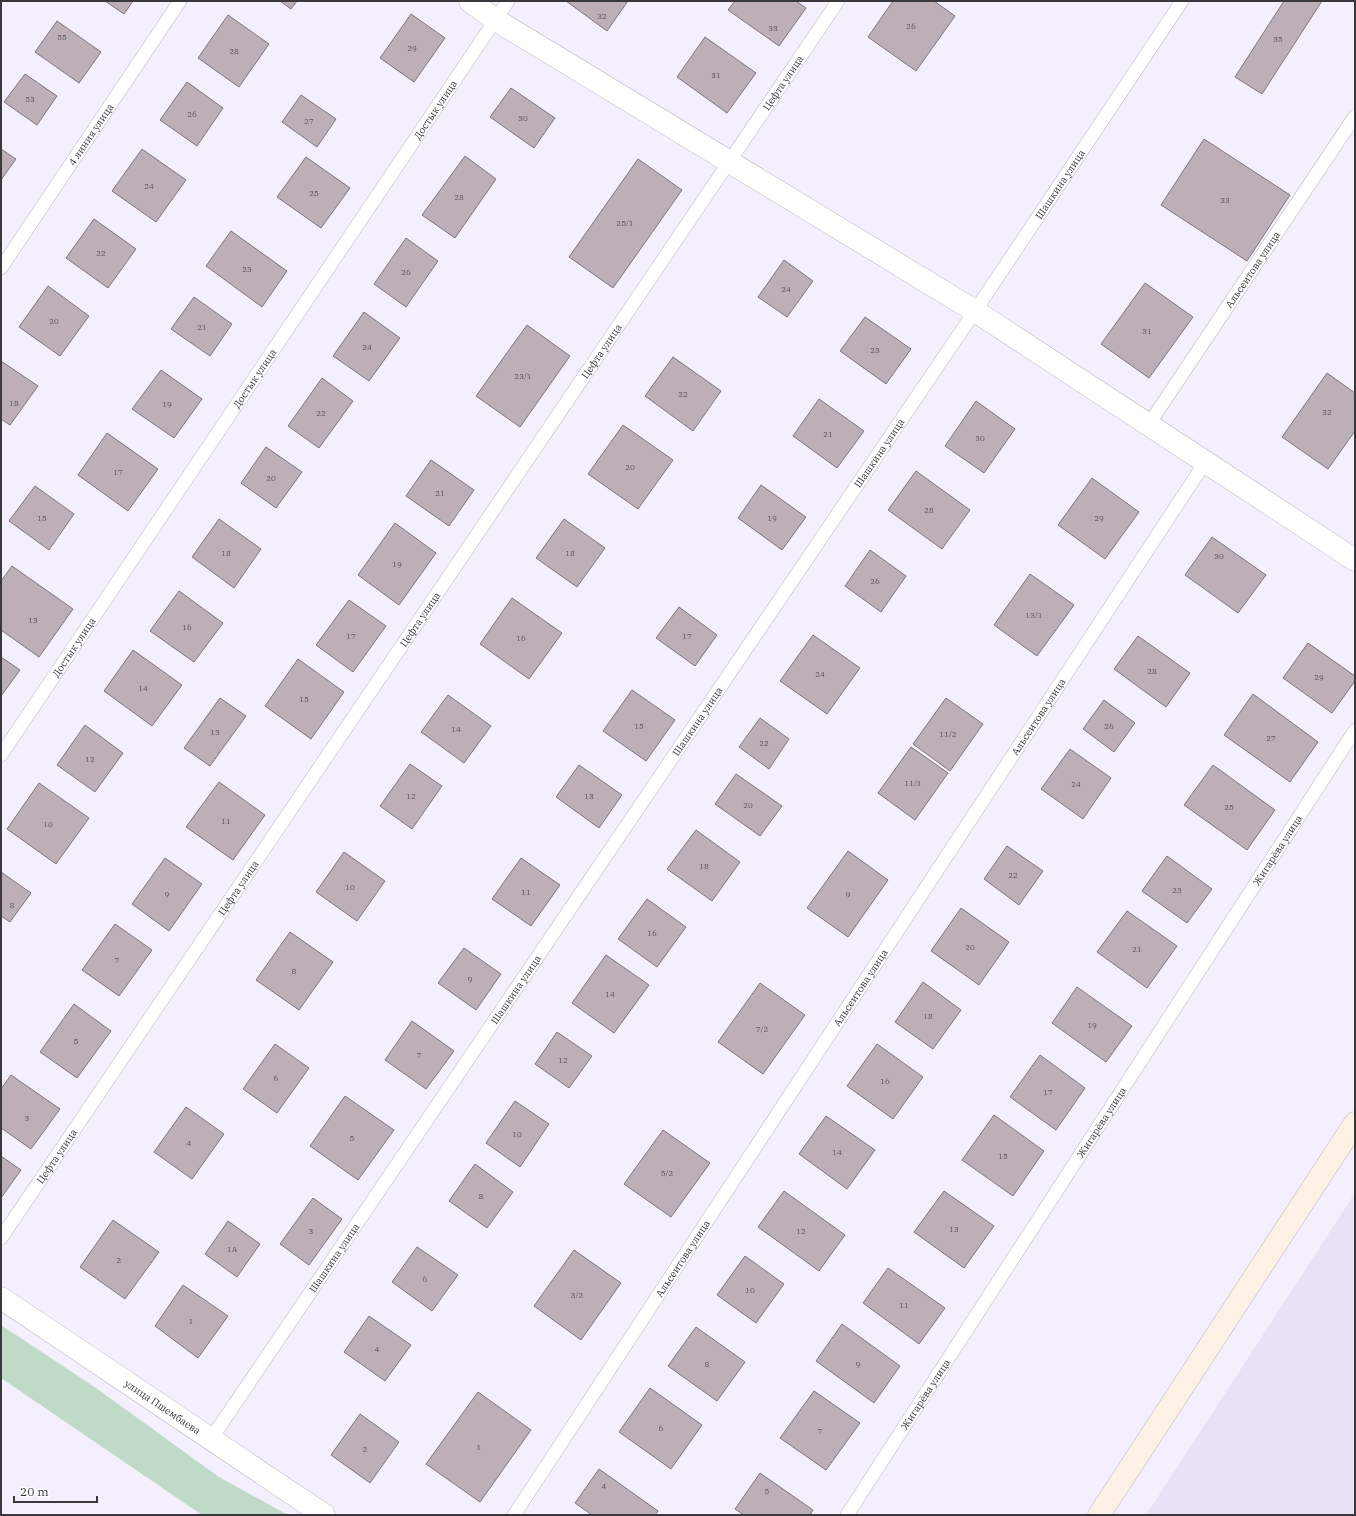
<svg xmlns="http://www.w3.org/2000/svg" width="1356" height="1516" font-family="'IBM Plex Serif',serif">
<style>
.built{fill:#e9e1f6}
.green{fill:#bfdbc8}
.building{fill:#bcafb7;stroke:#81757d}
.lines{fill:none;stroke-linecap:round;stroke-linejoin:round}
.lane-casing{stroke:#bcb7c4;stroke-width:14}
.street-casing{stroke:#bcb7c4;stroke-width:23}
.secondary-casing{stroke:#bcb7c4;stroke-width:23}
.lane{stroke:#fff;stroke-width:13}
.street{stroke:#fff;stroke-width:22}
.secondary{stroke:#fcf1e4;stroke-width:22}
.labels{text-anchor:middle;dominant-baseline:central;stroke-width:3.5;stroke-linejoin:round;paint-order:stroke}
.number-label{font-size:8px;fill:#5a565c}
.street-label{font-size:10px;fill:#3a383d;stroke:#fff}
</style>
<rect width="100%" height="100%" fill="#f4effd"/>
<!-- built -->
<path class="built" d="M1355,1193V1515H1146Z"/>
<!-- green -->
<path class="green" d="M1,1325L96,1388L219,1477L288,1515H202L1,1378Z"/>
<!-- building -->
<path class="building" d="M105,1H133L124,14Z
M280,1H297L291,9Z
M566,1H628L607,31Z
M735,1H796L806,8L779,46L728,10Z
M893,1H934L955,16L916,71L868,37Z
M1284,1H1322L1262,94L1235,77Z
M411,14L445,38L414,82L380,58Z
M228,15L269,44L239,87L198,58Z
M57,21L101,52L79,83L35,52Z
M705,37L756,73L727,113L677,77Z
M25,74L57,96L37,125L4,102Z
M187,82L223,108L197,146L160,120Z
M511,88L555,118L534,148L490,117Z
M301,95L336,119L317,147L282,122Z
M1204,139L1290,195L1247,261L1161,205Z
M1,149L16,159L1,180Z
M142,149L186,180L156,222L112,191Z
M465,156L496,179L455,238L422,215Z
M306,157L350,188L321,228L277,197Z
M638,159L682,190L613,288L569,257Z
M94,219L136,249L108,288L66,258Z
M231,231L287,271L262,307L206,266Z
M406,238L438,261L406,307L374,284Z
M784,260L813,281L787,317L758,297Z
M1145,283L1193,317L1149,378L1101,344Z
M48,286L89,316L60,356L19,327Z
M194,297L232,324L210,356L171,329Z
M364,312L400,338L369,381L333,356Z
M865,317L911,349L886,384L840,351Z
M527,325L570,356L520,427L476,396Z
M673,357L721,391L693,431L645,396Z
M1,361L38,386L10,425L1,419Z
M161,370L202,399L174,438L132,409Z
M1327,373L1355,393V431L1328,469L1282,437Z
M322,378L353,401L319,448L288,426Z
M819,399L864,431L837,468L793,436Z
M976,401L1015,429L984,473L945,446Z
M623,425L673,460L638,509L588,474Z
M107,433L158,469L128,511L78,475Z
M266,447L302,472L276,508L241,483Z
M431,460L474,490L449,526L406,496Z
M916,471L970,510L942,549L888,510Z
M1092,478L1139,512L1105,559L1058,525Z
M761,485L806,517L782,550L738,518Z
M35,486L74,514L49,550L9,521Z
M219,519L261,549L234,588L192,557Z
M564,519L605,548L577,587L536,558Z
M395,523L436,553L399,605L358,575Z
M1212,537L1266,575L1238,613L1185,575Z
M870,550L906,576L881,612L845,586Z
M12,566L73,609L39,657L1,630V581Z
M1030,574L1074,605L1037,656L994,625Z
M179,591L223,623L194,662L150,631Z
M512,598L562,633L529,679L480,644Z
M349,600L386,626L353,672L316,645Z
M679,607L717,635L695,666L656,638Z
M813,635L860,668L827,714L780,681Z
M1138,636L1190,673L1166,707L1114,669Z
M1308,643L1355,676V681L1332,713L1283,678Z
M133,650L182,685L152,726L104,691Z
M1,657L20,670L1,696Z
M298,659L344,692L311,739L265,706Z
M632,690L675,720L646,761L603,731Z
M1253,694L1318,742L1290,782L1224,735Z
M448,695L491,726L464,763L421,732Z
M220,698L246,716L210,766L184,748Z
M946,698L983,724L950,771L913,744Z
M1104,700L1135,723L1114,752L1083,729Z
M760,718L789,739L769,769L739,747Z
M85,725L123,753L95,792L57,765Z
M911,747L948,773L915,820L878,793Z
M1070,749L1111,778L1083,819L1041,789Z
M410,764L442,786L412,829L380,806Z
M579,765L622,795L599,828L556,797Z
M1213,765L1275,810L1247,850L1184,805Z
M736,774L782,806L760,836L715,804Z
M219,782L265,815L233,860L186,827Z
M39,783L89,818L56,864L7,829Z
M696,830L740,862L712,901L667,869Z
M1007,846L1043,871L1019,905L984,879Z
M848,851L888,880L848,937L807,908Z
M344,852L385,881L357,921L316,892Z
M1167,856L1212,889L1187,923L1142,891Z
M165,858L202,884L169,931L132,904Z
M521,858L560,885L531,926L492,899Z
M1,872L31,893L10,922L1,916Z
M647,899L686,927L657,967L618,939Z
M961,908L1009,942L979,985L931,951Z
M1127,911L1177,946L1147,988L1097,952Z
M115,924L152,950L119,996L82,970Z
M290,932L333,962L299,1010L256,980Z
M464,948L501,974L476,1010L438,983Z
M606,955L649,985L614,1033L572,1003Z
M923,982L961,1010L933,1049L895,1022Z
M760,983L805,1015L763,1074L718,1042Z
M1077,987L1132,1026L1106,1062L1052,1023Z
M74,1004L111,1031L77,1078L40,1052Z
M412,1021L454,1051L426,1089L385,1060Z
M557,1032L592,1056L569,1088L535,1064Z
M275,1044L309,1068L277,1113L243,1089Z
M877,1044L923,1077L893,1119L847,1086Z
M1040,1055L1085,1088L1056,1130L1010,1097Z
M11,1075L60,1109L31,1149L1,1128V1089Z
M345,1096L394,1130L358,1180L310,1146Z
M515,1101L549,1124L520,1167L486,1143Z
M186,1107L224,1134L192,1179L154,1152Z
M994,1115L1044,1151L1013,1196L962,1160Z
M826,1116L875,1150L847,1189L799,1154Z
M663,1130L710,1163L671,1217L624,1184Z
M1,1156L21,1170L1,1198Z
M475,1164L513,1192L487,1228L449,1201Z
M784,1191L845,1235L819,1271L758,1227Z
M944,1191L994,1226L964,1268L914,1232Z
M313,1198L342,1219L309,1265L280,1244Z
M113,1220L159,1252L125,1299L80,1267Z
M228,1221L260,1244L237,1277L205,1254Z
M417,1247L458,1275L432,1311L392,1282Z
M574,1250L621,1283L581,1340L534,1306Z
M745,1256L784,1284L756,1323L717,1295Z
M888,1268L945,1308L919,1344L863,1303Z
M183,1285L228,1316L198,1358L155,1326Z
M369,1316L411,1345L385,1381L344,1352Z
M842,1324L900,1366L874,1403L816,1361Z
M696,1327L745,1362L717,1401L668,1366Z
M650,1388L702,1425L671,1469L619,1432Z
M814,1391L860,1423L826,1470L780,1438Z
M478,1392L531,1430L480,1502L426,1464Z
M360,1414L399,1442L370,1483L331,1455Z
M599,1469L658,1511L655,1515H592L575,1503Z
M760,1473L813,1510L810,1515H744L735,1509Z"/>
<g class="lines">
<defs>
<g id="lane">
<path id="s1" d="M1,268L180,1"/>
<path id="s2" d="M1149,424L1355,116"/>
<path id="s3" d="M1,755L508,1"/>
<path id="s4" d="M1,1238L838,1"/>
<path id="s5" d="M211,1439L975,311L1182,1"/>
<path id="s6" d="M514,1515L1206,461"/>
<path id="s7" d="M847,1515L1355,730"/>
</g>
<g id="street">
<path d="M470,1L496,20L975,311L1355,560"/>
<path id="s8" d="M1,1298L324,1515"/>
</g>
<path id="secondary" d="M1099,1515L1355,1123"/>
</defs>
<!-- lane casing -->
<use href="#lane" class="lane-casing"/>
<!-- street casing -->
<use href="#street" class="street-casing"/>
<!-- secondary casing -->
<use href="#secondary" class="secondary-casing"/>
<!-- lane -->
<use href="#lane" class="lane"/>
<!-- street -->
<use href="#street" class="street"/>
<!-- secondary -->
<use href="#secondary" class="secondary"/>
</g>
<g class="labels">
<!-- number labels -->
<g class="number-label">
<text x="602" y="16">32</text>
<text x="911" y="26">26</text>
<text x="773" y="28">33</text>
<text x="62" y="37">55</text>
<text x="1278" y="39">35</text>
<text x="412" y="48">29</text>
<text x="234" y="51">28</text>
<text x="716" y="75">31</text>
<text x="30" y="99">53</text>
<text x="192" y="114">26</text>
<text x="523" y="118">30</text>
<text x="309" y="121">27</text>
<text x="149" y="186">24</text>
<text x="314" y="193">25</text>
<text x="459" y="197">28</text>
<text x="1225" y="200">33</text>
<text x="625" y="223">25/1</text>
<text x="101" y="253">22</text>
<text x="247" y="269">23</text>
<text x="406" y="272">26</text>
<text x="786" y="289">24</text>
<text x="54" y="321">20</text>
<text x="202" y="327">21</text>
<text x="1147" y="331">31</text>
<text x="367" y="347">24</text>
<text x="875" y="350">23</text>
<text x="523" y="376">23/1</text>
<text x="683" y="394">22</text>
<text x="14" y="403">18</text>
<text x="167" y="404">19</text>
<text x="1327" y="412">32</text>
<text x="321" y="413">22</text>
<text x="828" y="434">21</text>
<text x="980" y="438">30</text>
<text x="630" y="467">20</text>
<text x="118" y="472">17</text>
<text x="271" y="478">20</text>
<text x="440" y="493">21</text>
<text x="929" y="510">28</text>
<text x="42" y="518">15</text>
<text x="772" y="518">19</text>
<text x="1099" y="518">29</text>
<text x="226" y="553">18</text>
<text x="570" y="553">18</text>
<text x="1219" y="556">30</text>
<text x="397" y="564">19</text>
<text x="875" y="581">26</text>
<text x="1034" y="615">13/1</text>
<text x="33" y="620">13</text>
<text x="187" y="627">16</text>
<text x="351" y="636">17</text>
<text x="687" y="636">17</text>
<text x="521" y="638">16</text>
<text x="1152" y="671">28</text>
<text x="820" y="674">24</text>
<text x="1319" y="677">29</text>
<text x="143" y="688">14</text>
<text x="304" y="699">15</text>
<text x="639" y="726">15</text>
<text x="1109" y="726">26</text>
<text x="456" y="729">14</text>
<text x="215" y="732">13</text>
<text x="948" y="734">11/2</text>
<text x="1271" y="738">27</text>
<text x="764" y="743">22</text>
<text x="90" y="759">12</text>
<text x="913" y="783">11/1</text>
<text x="1076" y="784">24</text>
<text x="411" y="796">12</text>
<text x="589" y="796">13</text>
<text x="748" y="805">20</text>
<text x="1229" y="807">25</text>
<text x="226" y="821">11</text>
<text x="48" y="824">10</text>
<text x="704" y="866">18</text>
<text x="1013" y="875">22</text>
<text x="350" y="887">10</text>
<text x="1177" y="890">23</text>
<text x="526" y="892">11</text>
<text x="167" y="894">9</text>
<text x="848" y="894">9</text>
<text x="12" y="905">8</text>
<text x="652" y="933">16</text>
<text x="970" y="947">20</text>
<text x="1137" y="949">21</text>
<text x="117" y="960">7</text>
<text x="294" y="971">8</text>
<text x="470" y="979">9</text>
<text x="610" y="994">14</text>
<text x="928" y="1016">18</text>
<text x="1092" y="1025">19</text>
<text x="762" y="1029">7/2</text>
<text x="76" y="1041">5</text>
<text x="419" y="1055">7</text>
<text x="563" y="1060">12</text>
<text x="276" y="1078">6</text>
<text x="885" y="1081">16</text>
<text x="1048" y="1092">17</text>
<text x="27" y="1118">3</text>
<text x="517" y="1134">10</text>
<text x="352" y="1138">5</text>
<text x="189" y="1143">4</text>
<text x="837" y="1152">14</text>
<text x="1003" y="1156">15</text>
<text x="667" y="1173">5/2</text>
<text x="481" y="1196">8</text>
<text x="954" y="1229">13</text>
<text x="311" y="1231">3</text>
<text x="801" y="1231">12</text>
<text x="232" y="1249">1А</text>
<text x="119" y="1260">2</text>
<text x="425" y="1279">6</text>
<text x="750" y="1290">10</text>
<text x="577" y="1295">3/2</text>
<text x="904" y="1305">11</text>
<text x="191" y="1321">1</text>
<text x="377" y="1349">4</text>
<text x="707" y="1364">8</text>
<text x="858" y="1364">9</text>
<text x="661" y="1428">6</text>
<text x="820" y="1431">7</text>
<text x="479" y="1447">1</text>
<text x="365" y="1449">2</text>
<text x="604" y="1486">4</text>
<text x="767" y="1491">5</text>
</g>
<!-- street labels -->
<g class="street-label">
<text stroke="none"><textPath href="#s4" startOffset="1395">Цефта улица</textPath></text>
<text stroke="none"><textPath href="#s3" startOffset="778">Достык улица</textPath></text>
<text stroke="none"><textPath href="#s1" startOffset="161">4 линия улица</textPath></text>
<text stroke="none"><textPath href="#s5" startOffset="1515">Шашкина улица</textPath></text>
<text stroke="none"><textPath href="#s2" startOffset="186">Альсеитова улица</textPath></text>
<text stroke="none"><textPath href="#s4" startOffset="1071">Цефта улица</textPath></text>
<text stroke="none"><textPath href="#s3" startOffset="454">Достык улица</textPath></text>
<text stroke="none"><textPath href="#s5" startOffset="1191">Шашкина улица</textPath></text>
<text stroke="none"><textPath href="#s4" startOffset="747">Цефта улица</textPath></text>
<text stroke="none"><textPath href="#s3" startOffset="130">Достык улица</textPath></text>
<text stroke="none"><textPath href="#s6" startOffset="955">Альсеитова улица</textPath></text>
<text stroke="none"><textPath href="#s5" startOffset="867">Шашкина улица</textPath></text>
<text stroke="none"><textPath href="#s7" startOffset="792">Жигарёва улица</textPath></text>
<text stroke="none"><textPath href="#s4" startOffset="423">Цефта улица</textPath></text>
<text stroke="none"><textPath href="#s6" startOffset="631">Альсеитова улица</textPath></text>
<text stroke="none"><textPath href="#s5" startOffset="543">Шашкина улица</textPath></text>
<text stroke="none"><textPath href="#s7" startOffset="468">Жигарёва улица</textPath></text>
<text stroke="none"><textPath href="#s4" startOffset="99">Цефта улица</textPath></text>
<text stroke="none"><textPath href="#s5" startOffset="219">Шашкина улица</textPath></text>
<text stroke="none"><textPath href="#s6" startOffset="307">Альсеитова улица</textPath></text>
<text stroke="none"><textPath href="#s7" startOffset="144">Жигарёва улица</textPath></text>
<text stroke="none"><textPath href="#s8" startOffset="195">улица Пшембаева</textPath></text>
</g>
</g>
<!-- border -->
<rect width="1356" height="1516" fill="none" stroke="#3a383d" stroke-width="4"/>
<!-- scale -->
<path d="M14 1496v6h83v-6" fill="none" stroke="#3a383d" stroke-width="2"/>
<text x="20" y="1496" font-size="12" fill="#3a383d" stroke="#ffffff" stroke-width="3" paint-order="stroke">20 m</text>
</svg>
